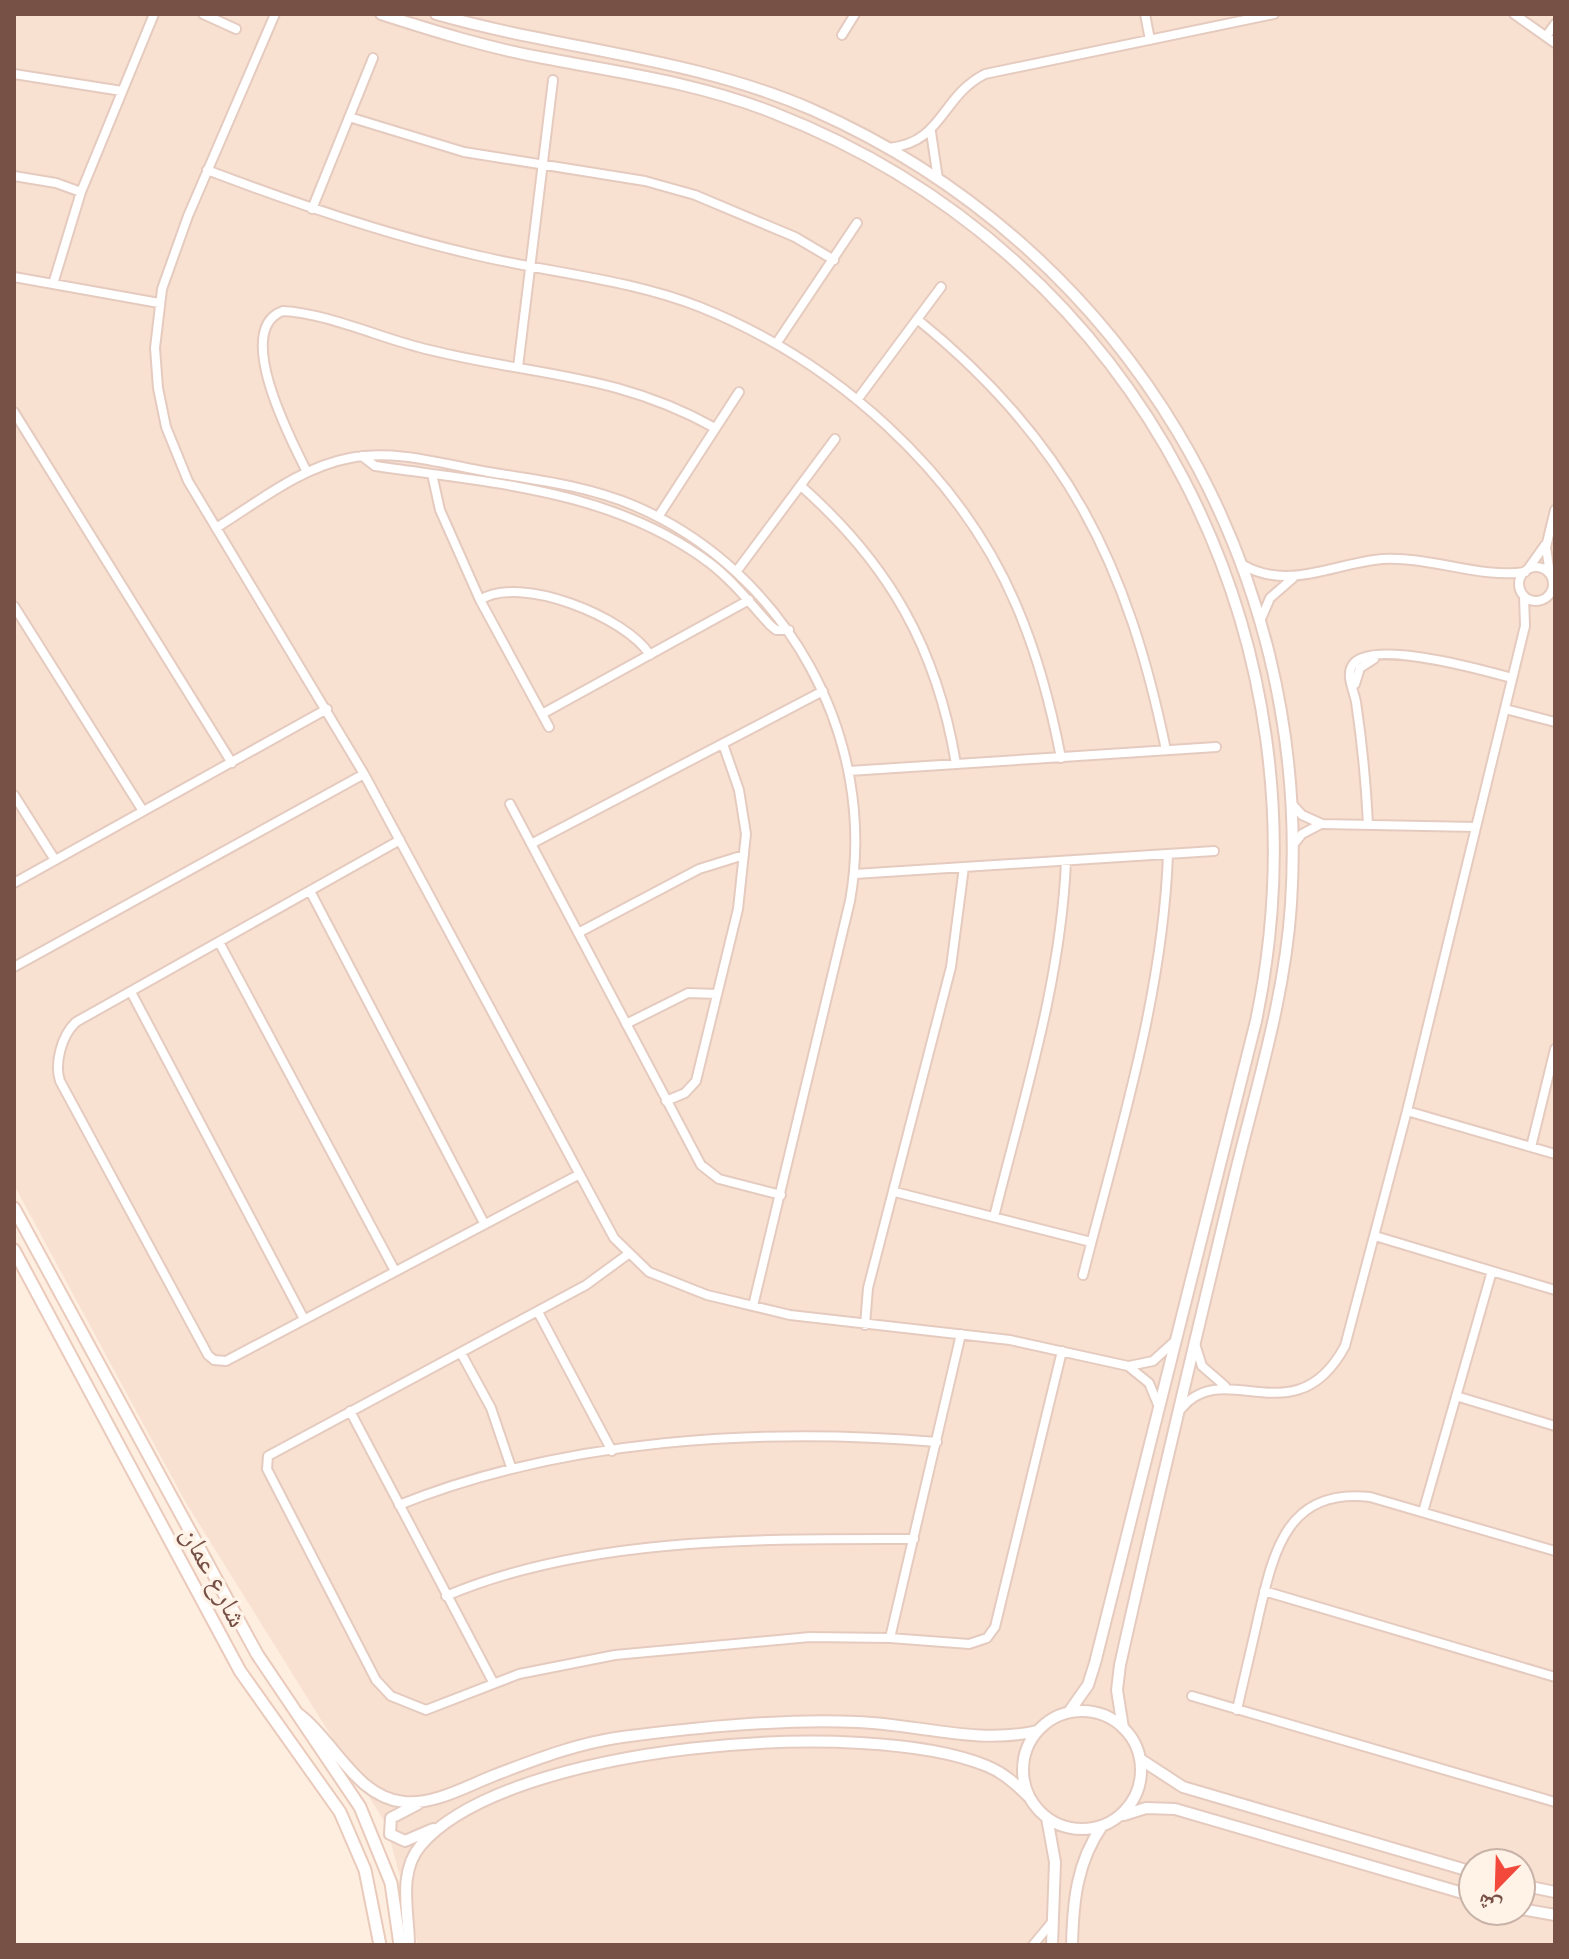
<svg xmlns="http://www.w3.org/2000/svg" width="1569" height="1959" font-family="Montserrat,'Noto Naskh Arabic',sans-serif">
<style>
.residential{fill:#f8e1d1;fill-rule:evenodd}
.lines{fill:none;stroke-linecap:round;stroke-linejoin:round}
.minor-casing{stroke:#e5cbbf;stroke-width:12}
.tertiary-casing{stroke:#e5cbbf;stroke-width:14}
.secondary-casing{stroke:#eacabb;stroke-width:15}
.minor{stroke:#fff;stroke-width:8}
.tertiary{stroke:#fff;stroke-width:10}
.secondary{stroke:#fff;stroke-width:11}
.labels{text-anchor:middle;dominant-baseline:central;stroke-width:7;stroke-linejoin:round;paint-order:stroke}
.street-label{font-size:28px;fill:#775046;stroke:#fff3e8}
</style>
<rect width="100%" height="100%" fill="#feeee0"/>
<!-- residential -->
<path class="residential" d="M14,14H1555V1945H418L386,1824L186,1503L14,1185ZM1473,1863H1521V1911H1473Z"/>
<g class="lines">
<defs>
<path id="minor" d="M203,14L236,29
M275,14L188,216L162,289L155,348L158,388L166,427L188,481L364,774L614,1238L649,1272L707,1295L790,1315L1010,1340L1128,1366L1149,1383L1159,1407
M1145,14L1150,40
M1514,14L1555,43
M842,35L855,14
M1547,35L1555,24
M14,74L122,91
M349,117L464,152L645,181L695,195L795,237L834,260
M931,132L938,179
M889,148C944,142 940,97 985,74L1274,14
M207,170C294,203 381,233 471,254C548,273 626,278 700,307C835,361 960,472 1017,607C1038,656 1051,706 1061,758
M14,176L56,183L81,192
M312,209L373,58
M14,277L159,303
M53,284L81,192L154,14
M917,319C1067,440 1128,565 1166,750
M776,344L857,223
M518,367L553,80
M857,400L941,287
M14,412L232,763
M362,456L375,466C492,483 614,490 711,564C734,582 751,604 770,625L776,630H789
M307,472C292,442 232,329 283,311C327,313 385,340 430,350C534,376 617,373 715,428
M432,474L440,510L480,600L549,727
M801,486C889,564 937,648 956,764
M658,517L739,392
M216,528C258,502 301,467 350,458C395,449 443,464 488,472C538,480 588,486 635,506C786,571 879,738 850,901L753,1306
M1243,565C1288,591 1335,563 1382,559C1431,556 1480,579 1525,572
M1519 584a17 17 0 1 1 34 0a17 17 0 1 1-34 0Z
M1528,569L1545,545
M736,572L835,439
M1550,574L1546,547L1555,510
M480,600C520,574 626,617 650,655
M14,606L143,811
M1261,619L1270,598L1293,578
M1355,684L1360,668L1374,659
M1505,709L1555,722
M542,714L749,600
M849,771L1216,747
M14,795L55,860
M510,804L701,1165L719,1179L781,1195
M1292,804L1302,815L1322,824L1476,827
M1368,824C1366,783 1362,742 1356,702C1354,691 1346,676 1352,666C1367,637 1486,671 1512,678
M400,840L76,1022C62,1035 54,1063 60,1081L208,1355L214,1360L226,1361L578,1175
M531,844L823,691
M1293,845L1302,834L1321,824
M855,874L1214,851
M14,883L327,709
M310,891L484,1223
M578,933L699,869L744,855
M219,942L395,1271
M14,967L364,774
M131,992L304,1319
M626,1024L688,993L717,994
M666,1101L685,1093L696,1081L738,909L746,834L739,790L723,744
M1407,1111L1555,1154
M1531,1147L1555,1049
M895,1192L1091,1242
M994,1217C1023,1100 1061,983 1066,861
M1375,1236L1555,1290
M627,1255L586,1285L268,1456L267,1469L376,1680L391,1696L426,1710L519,1674L615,1655L810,1637L890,1638L969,1644L987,1638L995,1627L1062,1351
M1083,1275C1118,1137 1163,997 1168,854
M538,1312L612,1451
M865,1325L868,1288L951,967L964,867
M1195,1344L1202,1366L1225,1386
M461,1353L491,1408L511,1467
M1129,1366L1153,1361L1175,1341
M1456,1396L1555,1426
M1181,1409C1224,1355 1295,1439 1345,1346L1407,1111L1525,626L1524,596
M350,1411L493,1682
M399,1505C562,1439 763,1427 937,1442
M1423,1512L1492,1271
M1264,1591L1555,1677
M446,1596C587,1536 763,1539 914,1539
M890,1638L961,1334
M1192,1696L1555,1802
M1237,1710C1244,1678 1252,1646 1259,1614C1274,1549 1288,1488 1370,1497L1555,1551
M1033,1945L1053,1921"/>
<path id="tertiary" d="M381,14C434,31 488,48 544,58C622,73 699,83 774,113C1141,256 1336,639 1256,1021L1095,1663L1088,1685L1069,1712
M436,14C562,50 692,57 813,110C1125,248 1313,564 1291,904C1285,998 1256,1088 1234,1179C1195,1341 1156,1503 1120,1665L1117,1690L1123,1728
M1023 1770a59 59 0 1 1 118 0a59 59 0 1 1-118 0Z
M300,1715C335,1742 356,1797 404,1802C434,1805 467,1786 495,1775C537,1759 578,1743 622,1737C700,1727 779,1719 857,1722C917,1724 978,1745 1037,1731
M1140,1759L1183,1787L1473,1872
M418,1804L391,1818L390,1834L405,1841L433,1829
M1124,1815L1146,1808L1175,1809L1473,1896
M1047,1818L1055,1862L1052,1945
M1521,1885L1555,1892
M1521,1909L1555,1915
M409,1945C409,1912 397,1873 421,1845C509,1743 868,1716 987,1766C1004,1773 1017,1785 1030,1798
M1072,1945C1073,1901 1077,1862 1102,1826"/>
<path id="secondary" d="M14,1208L257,1654L360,1807L391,1883L400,1945
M14,1250L240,1671L340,1812L365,1870L380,1945"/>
</defs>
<!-- minor casing -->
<use href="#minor" class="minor-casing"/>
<!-- tertiary casing -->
<use href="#tertiary" class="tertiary-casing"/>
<!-- secondary casing -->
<use href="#secondary" class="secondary-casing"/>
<!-- minor -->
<use href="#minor" class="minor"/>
<!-- tertiary -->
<use href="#tertiary" class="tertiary"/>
<!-- secondary -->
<use href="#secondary" class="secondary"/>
</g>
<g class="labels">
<!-- street labels -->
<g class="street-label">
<text transform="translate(215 1576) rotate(62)">شارع عمان</text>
</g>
</g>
<!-- border -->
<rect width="1569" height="1959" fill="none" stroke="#775046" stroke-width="32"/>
<!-- north arrow -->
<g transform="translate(1497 1887) rotate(203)"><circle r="38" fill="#fff3e8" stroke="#c9b2a7" stroke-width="2"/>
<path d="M0-6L14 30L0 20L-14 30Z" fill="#f2493c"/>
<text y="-12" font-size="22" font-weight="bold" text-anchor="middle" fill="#775046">ش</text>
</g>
</svg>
